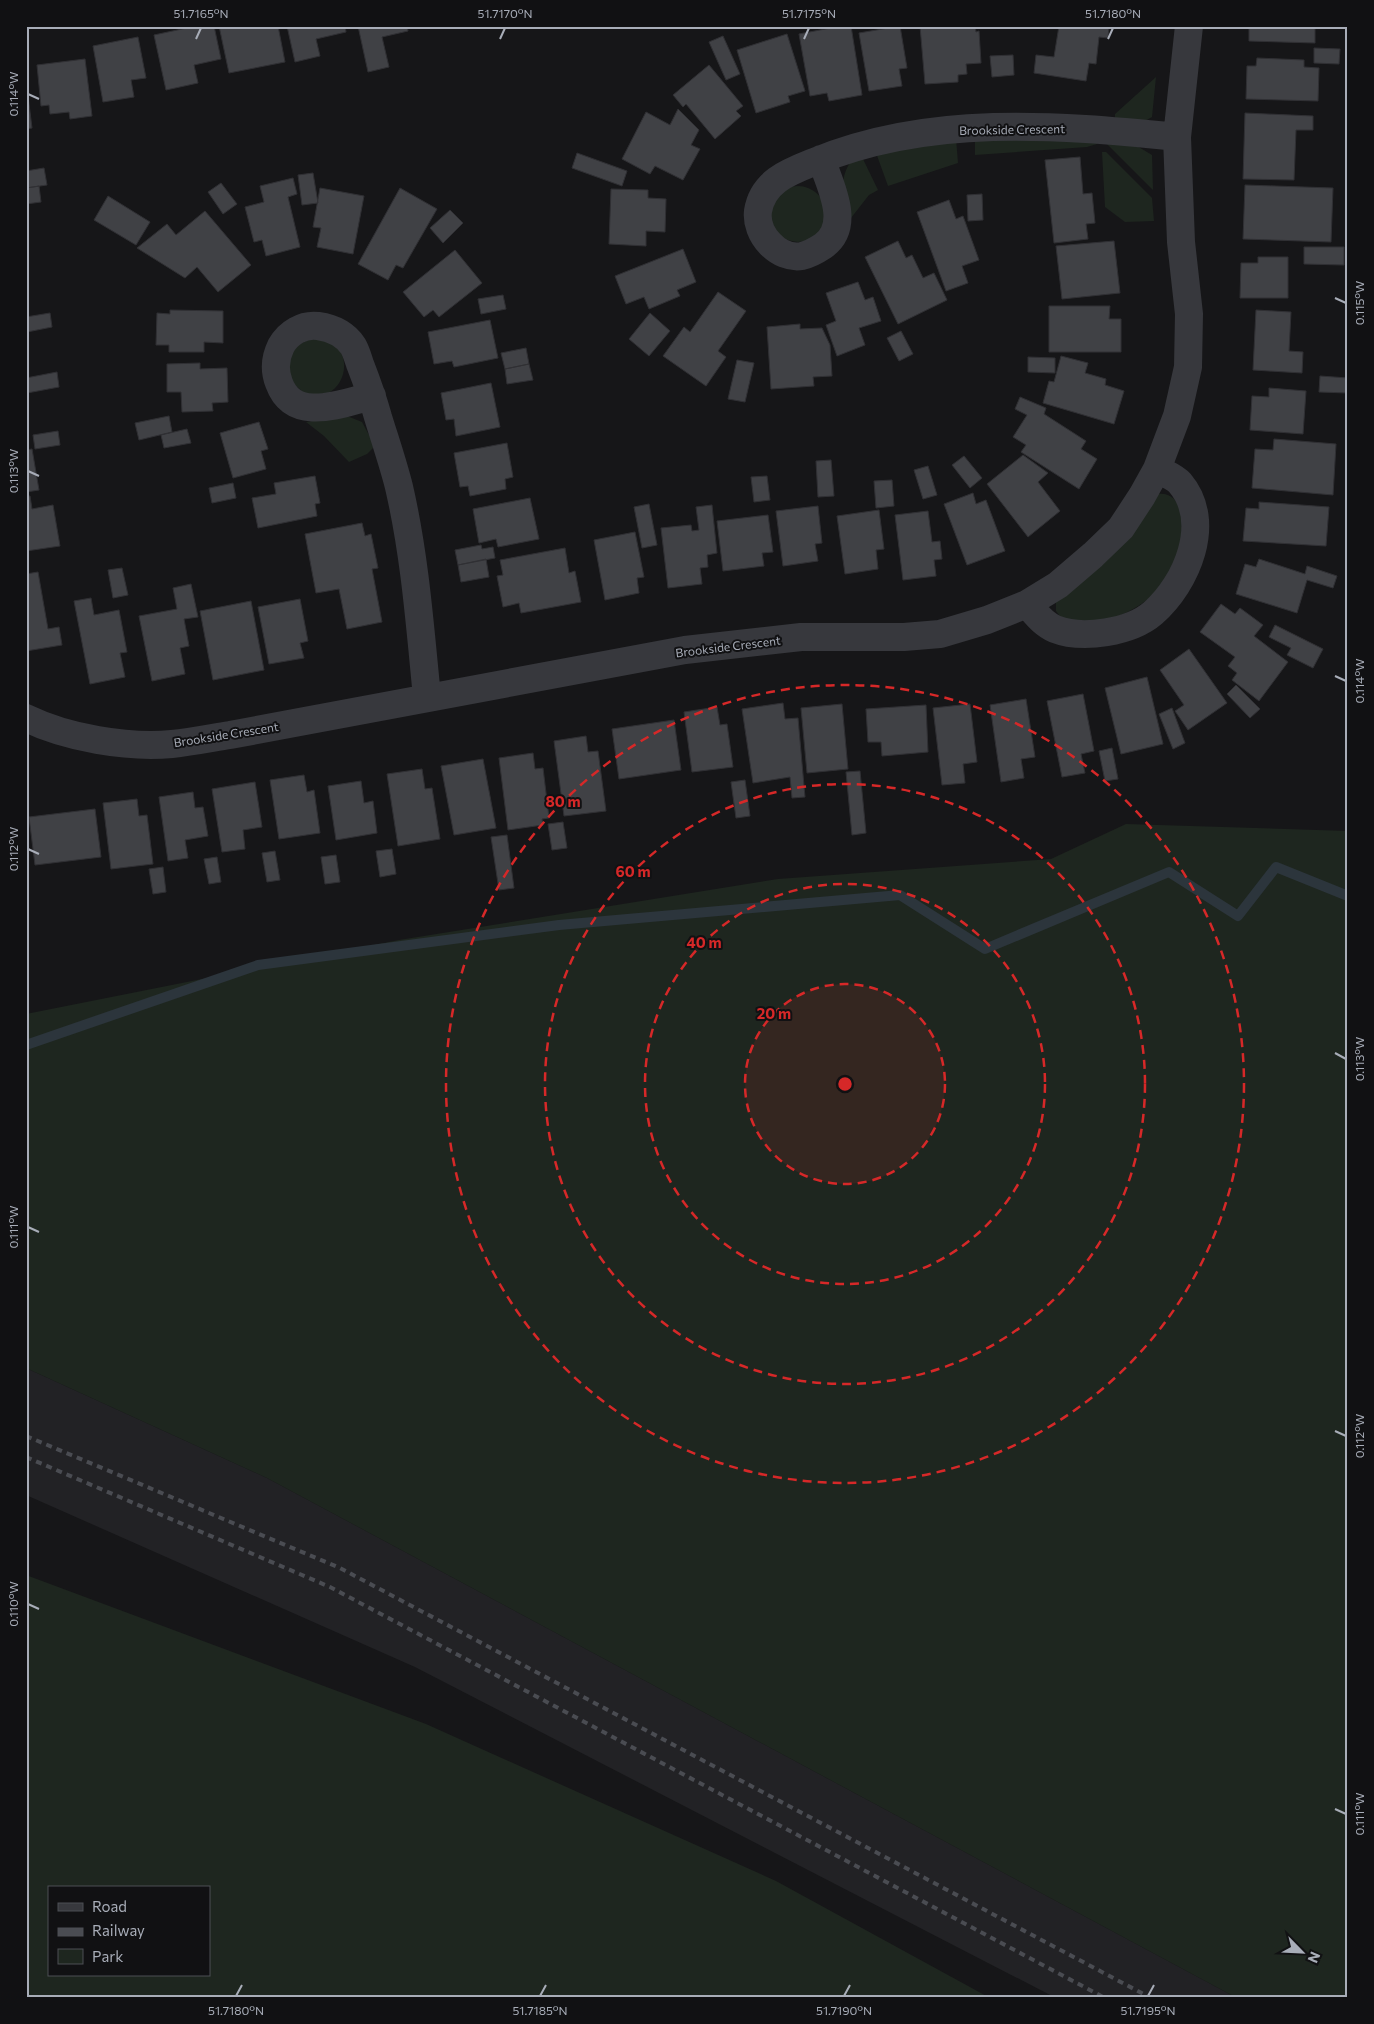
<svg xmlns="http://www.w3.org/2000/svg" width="1374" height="2024" font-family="Commissioner,sans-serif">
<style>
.built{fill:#222225}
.green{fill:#1e261f;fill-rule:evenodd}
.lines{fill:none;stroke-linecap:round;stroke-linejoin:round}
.stream{stroke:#2c353c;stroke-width:10}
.building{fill:#404145;stroke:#303034}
.street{stroke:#37383d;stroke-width:28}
.rail{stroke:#4a4c52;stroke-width:4;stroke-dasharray:6 5;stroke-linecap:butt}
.ticks{fill:none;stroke:#a8adb8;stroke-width:2}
.ring{fill:none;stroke:#d62828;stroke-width:2.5;stroke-dasharray:9 6}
.labels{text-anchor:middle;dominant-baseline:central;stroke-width:4;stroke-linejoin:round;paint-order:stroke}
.street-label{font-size:12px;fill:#a8adb8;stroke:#111113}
.centre{fill:#d62828;stroke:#111113;stroke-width:2.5}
.ring-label{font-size:15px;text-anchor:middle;font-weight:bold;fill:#d62828;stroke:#111113;stroke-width:4;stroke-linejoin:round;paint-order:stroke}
.neatline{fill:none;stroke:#a8adb8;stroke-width:2}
.ticks-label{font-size:12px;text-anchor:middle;fill:#a8adb8}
</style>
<rect width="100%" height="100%" fill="#161618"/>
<!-- built -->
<path class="built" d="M26,1368L267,1478L1237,1998H1056L415,1667L26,1495Z"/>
<!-- green -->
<path class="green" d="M1156,77L1152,117L1143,122L1115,121V114Z
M979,135L1097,139V144L1087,147L975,155V142Z
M956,138L958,163L888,186L875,150Z
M1106,143L1137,146L1152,155L1153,190Z
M1102,152H1106L1152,198L1154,221L1125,222L1105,207Z
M863,159L878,190L869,195L851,218C845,196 837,182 851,161Z
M770 214a28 28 0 1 1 56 0a28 28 0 1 1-56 0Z
M314,337C321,340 331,342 336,346C350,359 345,385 328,393C322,395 312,394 305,394L288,379C287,351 289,349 314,337Z
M347,416L362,422L375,446L367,454L349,462L324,436L306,422Z
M1157,494C1186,490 1184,531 1179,551C1174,567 1162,589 1148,599C1132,612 1109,622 1088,623C1080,623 1070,620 1062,619L1056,611V600Z
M1126,824L1348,831V1998H1237L267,1478L26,1368V1014L399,940L778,879L1051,859Z
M26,1575L426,1724L776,1881L990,1998H26ZM49,1888H209V1975H49Z"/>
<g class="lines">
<!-- stream -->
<path class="stream" d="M26,1045L258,965L559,925L900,895L985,949L1169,872L1238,916L1276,867L1348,896"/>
</g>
<!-- building -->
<path class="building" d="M196,26H214L221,59L194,65L198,83L166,90L154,35Z
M219,26H278L285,62L229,73Z
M287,26H345L346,32L316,39L320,56L295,62Z
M358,26H407L408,31L382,37L389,67L368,72Z
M841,26H851L862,95L829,101L827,93L810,96L799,34Z
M900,26L907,68L899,69L902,86L869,91L859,33Z
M920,26H975L976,32L979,31L981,63L966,64L967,74L958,75V82L925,84Z
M1059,26H1109L1108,38L1099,37L1096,64L1089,63L1086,81L1034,73L1036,55L1054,57Z
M1249,26H1315V43L1249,41Z
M787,34L805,91L788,96L790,102L756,113L737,50Z
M723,36L740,74L726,80L709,42Z
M138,37L146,78L131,80L134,97L103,102L93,46Z
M1314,48L1340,49L1339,64L1314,63Z
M1013,55L1014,75L992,77L990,56Z
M1257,58L1304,60V67L1319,68L1318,101L1246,99L1247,66H1256Z
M85,59L92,116L70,119L69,112L50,114L49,105L41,106L37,65Z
M709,65L743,106L736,111L741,116L715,139L686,104L683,107L673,95Z
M26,80L32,128L26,129Z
M678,109L699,130L691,145L700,149L683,180L655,166L650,174L622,159L646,112L670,125Z
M1245,113L1313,116V130H1296L1294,180L1243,179Z
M577,153L627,171L622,186L572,168Z
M1080,157L1083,194L1092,193L1095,223L1086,224L1088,239L1054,243L1045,160Z
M44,168L47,185L26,188V171Z
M313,173L318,203L302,205L298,175Z
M293,178L297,194L288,197L300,247L266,256L262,240L254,242L245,207L264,202L260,186Z
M221,183L237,204L223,214L208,192Z
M1245,185L1333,188L1331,242L1243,239Z
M39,186L41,202L26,204V188Z
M320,188L364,196L353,254L317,247L321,228L313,227Z
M400,188L437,209L403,268L396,265L388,280L358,264Z
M611,189L648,190V198L666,199L665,232L646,231V246L609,244Z
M982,194L983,220L968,221L967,195Z
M108,196L150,222L136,245L94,220Z
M949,200L956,219L963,216L979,260L962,266L968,283L946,291L917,212Z
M450,210L463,223L443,243L430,228Z
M205,211L251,265L218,292L197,267L185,278L137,248L167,224L176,235Z
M898,241L906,258L912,255L923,278L934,273L947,300L898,324L865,257Z
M1114,241L1120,293L1062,299L1056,246Z
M1304,247H1344V265L1304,264Z
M683,249L696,282L677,290L680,296L649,309L644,297L626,304L615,276Z
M455,250L482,283L439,317L433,310L424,317L403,292Z
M1258,257H1288V298H1240L1241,263H1258Z
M858,282L865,300L873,297L881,321L859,328L865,345L837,356L826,325L836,321L826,293Z
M718,292L746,311L718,351L726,357L706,386L663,356L684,327L690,332Z
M503,295L506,309L481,314L478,299Z
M1049,306H1110L1109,319H1121V352H1049Z
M170,310L223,311V343L204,342V352H169V345H156L157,313L170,314Z
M1256,310L1291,312L1289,351L1303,352L1302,373L1253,370Z
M50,313L52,327L27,332L26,317Z
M650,313L670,331L649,356L629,339Z
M490,320L498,358L454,367L452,361L434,364L428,332Z
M800,324V329L822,328L830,345L832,376L813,377L814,386L771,389L767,327Z
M901,331L913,354L899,361L887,338Z
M526,348L529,364L505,369L501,353Z
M1061,356L1088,363L1085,373L1106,379L1105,385L1124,391L1114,424L1043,403L1049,381L1054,382Z
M1028,357L1055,358V373L1028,372Z
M737,360L754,363L745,402L728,399Z
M200,363V369L227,368L228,402L212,403L213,411L182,412L181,392H167V364Z
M529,364L533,380L507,384L505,369Z
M57,372L59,387L27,393L26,378Z
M1320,376L1348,378V393L1319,392Z
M491,383L500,427L456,436L454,419L446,420L441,393Z
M1269,388L1306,391L1303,434L1250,430L1252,396L1269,397Z
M1020,397L1046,408L1044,414L1086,441L1081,449L1097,459L1079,489L1021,452L1026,445L1013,437L1027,415L1015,409Z
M169,416L172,432L139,440L135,423Z
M259,422L268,449L261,451L266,469L233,478L220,433Z
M187,429L191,443L164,448L161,435Z
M58,431L60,445L35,449L33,435Z
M1274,439L1336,444L1333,495L1252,488L1255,449L1273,450Z
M507,443L513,477L505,479L506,489L470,496L468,486L460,487L454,453Z
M32,449L39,490L26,492V450Z
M1023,455L1048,473L1038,482L1060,511L1028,537L987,484Z
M964,456L982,478L970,488L952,465Z
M831,460L834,496L818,497L816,461Z
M928,466L937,495L923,499L914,470Z
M315,476L320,503L315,504L317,516L258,528L252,498L276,494L274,483Z
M767,476L770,500L754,502L751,477Z
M892,480L894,506L876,508L874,481Z
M233,483L236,498L212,503L209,488Z
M973,493L976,504L986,500L1005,551L967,565L944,504Z
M26,496H30L32,509L53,505L60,546L26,551Z
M530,498L539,539L498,547L496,539L479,543L473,509Z
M1259,502L1329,507L1326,546L1243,541L1246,508L1259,509Z
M649,504L657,545L642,548L634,507Z
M712,505L717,553L707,555L708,567L700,568L702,584L668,588L661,528L691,525L692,531L699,530L696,507Z
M818,506L822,543L815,544L818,561L783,566L776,511Z
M879,510L884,549L876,550L878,569L845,574L837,516Z
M928,511L932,542L940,541L942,559L934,560L936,576L903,580L895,515Z
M768,515L773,552L762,553L764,566L723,571L717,521Z
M362,523L365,536L371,534L378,568L372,569L382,622L347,629L339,589L316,593L305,534Z
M635,532L644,577L637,578L639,593L605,600L594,540Z
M481,545L482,549L493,547L495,558L458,565L455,550Z
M565,548L569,573L575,571L581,602L521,613L519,603L503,607L497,576L503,575L500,560Z
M486,559L489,577L461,582L458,565Z
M1259,559L1305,574L1307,566L1337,576L1333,588L1307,580L1297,613L1236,594L1245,564L1256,567Z
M122,568L128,595L113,598L108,570Z
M38,572L48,629L59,627L62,645L26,651V574Z
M191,584L198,617L184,619L189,646L180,648L185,674L152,681L139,616L177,609L173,588Z
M91,598L94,615L119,610L127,652L120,653L125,677L90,684L74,601Z
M300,599L308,641L300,643L304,658L269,664L258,607Z
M251,601L264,670L213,680L200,611Z
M1221,604L1235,614L1240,608L1263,625L1254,636L1288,662L1259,701L1232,680L1237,673L1228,666L1235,657L1200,632Z
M1275,625L1323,649L1313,668L1287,655L1291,648L1269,637Z
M1189,649L1227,703L1188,730L1175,711L1184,705L1160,670Z
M1147,677L1163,744L1121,754L1105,688Z
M1236,685L1260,709L1250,718L1227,694Z
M1083,694L1094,751L1081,754L1085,773L1062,777L1047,701Z
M1026,699L1035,757L1021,759L1024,778L1001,782L990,705Z
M783,703L785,719L798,718L805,797L792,798L790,777L753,783L742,709Z
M842,704L848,769L807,773L801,708Z
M970,704L977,762L963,764L965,783L942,785L933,708Z
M926,705L928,752L882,756L881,742H868L866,709Z
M717,707L720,725L727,724L733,767L692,772L684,712Z
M1172,708L1185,743L1173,749L1159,714Z
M674,720L681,770L619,779L612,729Z
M586,736L588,752L598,751L606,811L564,816L554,741Z
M1112,748L1118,779L1105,781L1099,751Z
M533,753L535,769L543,768L549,818L542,819L543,825L508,830L499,758Z
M483,759L496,828L454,835L441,766Z
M422,769L425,789L432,788L440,839L398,846L387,774Z
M860,771L866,833L852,835L846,772Z
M304,775L307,792L314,790L320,833L279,839L270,780Z
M745,780L750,816L736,818L731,782Z
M361,781L364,803L373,801L377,833L336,840L328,786Z
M255,782L262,827L243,830L245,849L222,852L212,789Z
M193,792L195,808L203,807L208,836L185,840L188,858L168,861L159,797Z
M137,799L139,816L147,815L153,864L111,869L103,803Z
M95,809L101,857L35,865L29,817Z
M563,822L567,848L552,850L548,824Z
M507,835L514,888L499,890L491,837Z
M392,849L396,874L380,877L376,851Z
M275,851L280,880L267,882L262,853Z
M336,855L340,882L325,884L321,857Z
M217,857L221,882L209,884L204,859Z
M163,867L166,892L153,894L149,869Z"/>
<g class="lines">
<!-- street -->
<path class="street" d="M821,159C830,185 852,226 823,246C817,250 810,254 802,256C778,260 755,234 758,211C763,181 789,172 814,162C929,114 1056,125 1177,137
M372,396C342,403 294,424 279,383C274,370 275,358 281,346C288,333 303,324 318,326C332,328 345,334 353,346C356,351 358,358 360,364C367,382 373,399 378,417C385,440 393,463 399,487C415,556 420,627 427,697
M1027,604C1036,614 1043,624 1055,629C1083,640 1131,632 1153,613C1187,583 1213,522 1180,483C1175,477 1164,473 1157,469
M26,718C67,738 127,748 172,744C192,742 211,738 230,735L685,650L801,637H904L940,634L987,620L1027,604L1058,585L1093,555L1121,528L1142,496L1157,469L1177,416L1188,367L1189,314L1181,242L1177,137L1189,26"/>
<!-- rail -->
<path class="rail" d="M26,1436L340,1568L1151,1998
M26,1457L330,1587L1105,1998"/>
</g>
<!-- ticks -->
<path class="ticks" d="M196,39L201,28M500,39L505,28M804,39L809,28M1108,39L1113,28M28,94L39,99M1335,298L1346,303M28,471L39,476M1335,676L1346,681M28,849L39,854M1335,1053L1346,1059M28,1227L39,1232M1335,1431L1346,1436M28,1604L39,1609M1335,1809L1346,1814M236,1996L242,1985M540,1996L546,1985M844,1996L850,1985M1148,1996L1154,1985"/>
<!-- distance rings -->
<circle cx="845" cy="1084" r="100" fill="#d62828" fill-opacity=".12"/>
<g class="ring">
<circle cx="845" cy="1084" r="100"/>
<circle cx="845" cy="1084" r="200"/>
<circle cx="845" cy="1084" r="300"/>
<circle cx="845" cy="1084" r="399"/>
</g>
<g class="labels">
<!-- street labels -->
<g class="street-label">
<text transform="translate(1012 129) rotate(-1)">Brookside Crescent</text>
<text transform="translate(728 646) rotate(-7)">Brookside Crescent</text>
<text transform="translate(226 734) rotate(-9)">Brookside Crescent</text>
</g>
</g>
<circle cx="845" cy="1084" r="8" class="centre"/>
<g class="ring-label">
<text x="563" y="807">80 m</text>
<text x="633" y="877">60 m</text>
<text x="704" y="948">40 m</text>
<text x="774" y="1019">20 m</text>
</g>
<!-- border -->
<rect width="1374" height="2024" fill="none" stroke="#111113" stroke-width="55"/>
<!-- legend -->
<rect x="48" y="1886" width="162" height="90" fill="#111113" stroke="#4d4f55"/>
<rect x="58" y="1903" width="25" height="8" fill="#37383d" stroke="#4d4f55"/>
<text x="92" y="1912" font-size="15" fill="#a8adb8">Road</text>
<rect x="58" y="1928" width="25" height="8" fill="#4a4c52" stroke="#4d4f55"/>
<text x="92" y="1936" font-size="15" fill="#a8adb8">Railway</text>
<rect x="58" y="1949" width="25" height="15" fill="#1e261f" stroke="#4d4f55"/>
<text x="92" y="1962" font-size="15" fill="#a8adb8">Park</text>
<!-- north arrow -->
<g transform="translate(1302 1952) rotate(114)" stroke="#111113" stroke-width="4" paint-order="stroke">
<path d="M0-4L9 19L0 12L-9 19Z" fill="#a8adb8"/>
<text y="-8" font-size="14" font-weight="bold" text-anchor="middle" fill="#a8adb8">N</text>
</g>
<rect x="28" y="28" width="1318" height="1968" class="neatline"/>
<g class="ticks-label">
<text x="201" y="18">51.7165°N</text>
<text x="505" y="18">51.7170°N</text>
<text x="809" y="18">51.7175°N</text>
<text x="1113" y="18">51.7180°N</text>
<text transform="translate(14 94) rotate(-90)" y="4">0.114°W</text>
<text transform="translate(1360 303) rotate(-90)" y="4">0.115°W</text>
<text transform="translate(14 471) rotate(-90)" y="4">0.113°W</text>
<text transform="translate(1360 681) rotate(-90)" y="4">0.114°W</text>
<text transform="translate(14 849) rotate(-90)" y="4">0.112°W</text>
<text transform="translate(1360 1059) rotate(-90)" y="4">0.113°W</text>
<text transform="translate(14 1227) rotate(-90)" y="4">0.111°W</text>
<text transform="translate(1360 1436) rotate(-90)" y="4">0.112°W</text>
<text transform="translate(14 1604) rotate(-90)" y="4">0.110°W</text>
<text transform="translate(1360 1814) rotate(-90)" y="4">0.111°W</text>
<text x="236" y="2015">51.7180°N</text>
<text x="540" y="2015">51.7185°N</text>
<text x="844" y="2015">51.7190°N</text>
<text x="1148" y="2015">51.7195°N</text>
</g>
</svg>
